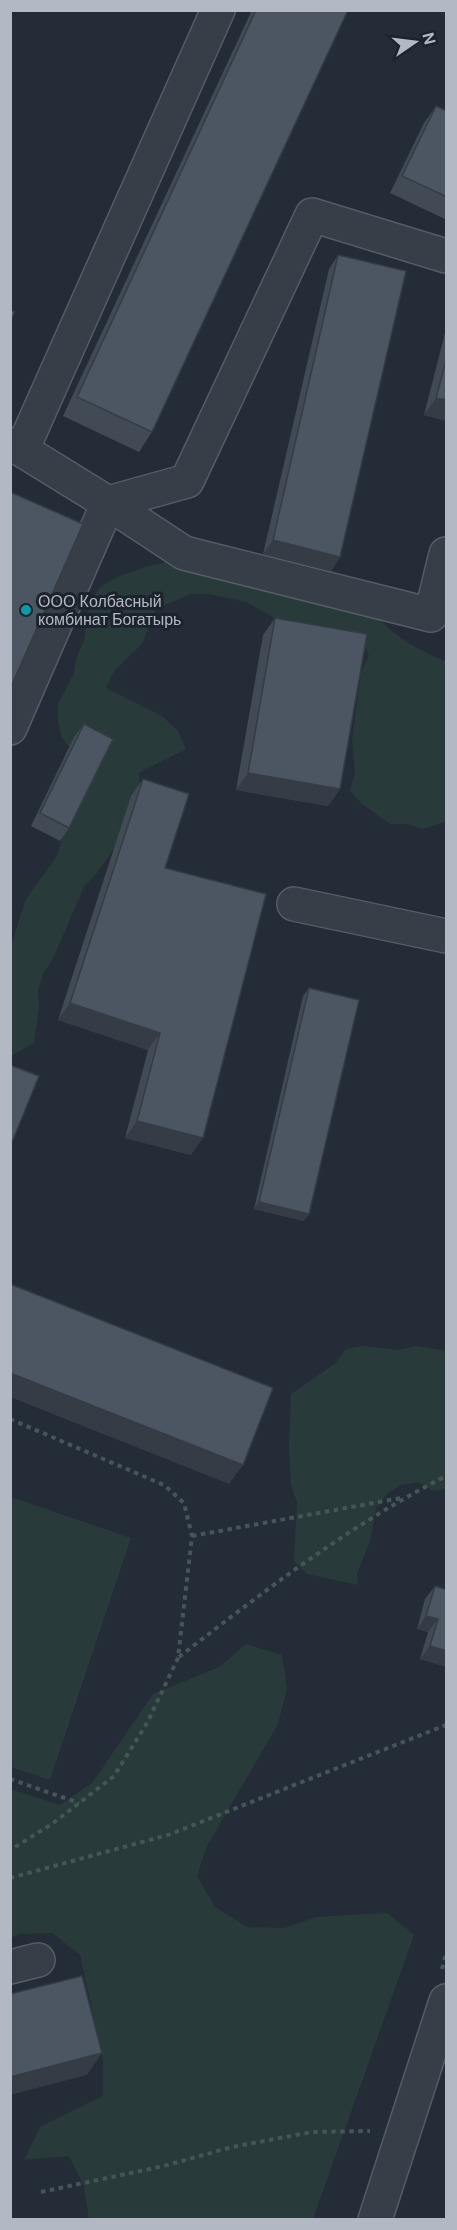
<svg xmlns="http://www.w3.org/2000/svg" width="457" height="2230" font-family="'DM Sans',sans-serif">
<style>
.green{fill:#293a3a}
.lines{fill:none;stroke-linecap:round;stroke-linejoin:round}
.minor-casing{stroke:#555c66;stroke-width:36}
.path{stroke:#465558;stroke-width:4;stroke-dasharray:4.5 4.5;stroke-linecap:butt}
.minor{stroke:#373e48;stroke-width:33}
.wall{fill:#414a55}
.shaded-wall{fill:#353c45}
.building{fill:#4c5663;stroke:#353c45;stroke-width:1.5}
.culture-dot{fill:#0f9aa8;stroke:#1d232d;stroke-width:2}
.labels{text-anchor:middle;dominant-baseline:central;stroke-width:6;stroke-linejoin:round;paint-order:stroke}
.poi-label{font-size:16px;fill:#b2b9c4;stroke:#1d232d;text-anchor:start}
</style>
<rect width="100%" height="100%" fill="#242c37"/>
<!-- green -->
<path class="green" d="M166,562L201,566L372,609C390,636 418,649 446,662V821L424,829L407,824H390L361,803L350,790L355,773L352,740L361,672L369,656L362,639L278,620L246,602L209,594H191L156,609L142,644L114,671L106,688L162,716L178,731L186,749L139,773L141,791L119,841L97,873L84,887L53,959L43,974L38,991L39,1008L34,1043L11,1056V945L26,899L57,856L68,818L74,753L62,738L58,722V704L74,673L77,656L84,640L90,602L100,587L115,578L148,566Z
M363,1346L399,1350L416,1346L446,1351V1489L433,1491L418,1482L401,1485L387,1494L376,1508L370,1542L357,1573L358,1585L307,1574L294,1561L297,1502L291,1485L289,1448L291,1394L336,1363L346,1349Z
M11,1497L131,1538L50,1780L11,1767Z
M246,1644L282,1655L287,1689L278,1724L207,1846L197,1876L215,1907L247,1927L284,1928L316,1917L387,1913L414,1935L313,2219H89L84,2187L69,2156L24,2160L41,2126L103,2096V2060L80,1955L52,1933L19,1934L11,1938V1789L60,1805L92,1783L153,1694L219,1667Z"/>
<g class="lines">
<defs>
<path id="minor" d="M10,445L22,450L218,10
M108,503L187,481L312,215L446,256
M108,503L184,553L431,615L446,554
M10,728L108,503L22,450
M294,904L446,936
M10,1967L38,1960
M375,2220L446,2001"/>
</defs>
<!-- minor casing -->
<use href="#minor" class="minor-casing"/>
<!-- path -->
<path class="path" d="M10,1419L164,1485L184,1503L192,1536L178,1658L147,1723L114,1776L52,1824L10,1850
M192,1536L401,1498
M179,1657C264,1591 350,1525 446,1476
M10,1779L79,1803
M10,1878L168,1835L446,1725
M442,1969L446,1954
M41,2192L164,2166L232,2147L312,2132L370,2131"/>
<!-- minor -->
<use href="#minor" class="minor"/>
</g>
<!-- wall -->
<path class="wall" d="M252,10H348L152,432L139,452L63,416Z
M436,106L447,111V220L390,193L424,123Z
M338,255L340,557L331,571L263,554L329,269Z
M447,325V421L424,415Z
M275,618L340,789L328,806L236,790L263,635Z
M84,724L69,828L60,841L31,826L74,737Z
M143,779L165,868L191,1155L125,1138L148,1050L58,1020L131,796Z
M309,988L304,1221L254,1209L303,996Z
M435,1586L447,1667L420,1659L428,1632L417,1629L425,1599Z"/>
<!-- shaded-wall -->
<path class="shaded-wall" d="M436,398L447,400V421L424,415Z
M273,540L340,557L331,571L263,554Z
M248,773L340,789L328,806L236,790Z
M70,1003L160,1033L148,1050L58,1020Z
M137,1121L203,1138L191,1155L125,1138Z
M259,1202L309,1214L304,1221L254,1209Z
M10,1373L243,1465L229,1484L10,1397Z
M426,1616L438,1619L428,1632L417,1629Z
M430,1646L447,1651V1667L420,1659Z
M102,2053L87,2075L10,2095V2077Z"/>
<!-- building -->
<path class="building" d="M256,10H348L152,432L77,397Z
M436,106L447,111V197L402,176Z
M338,255L406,271L340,557L273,540Z
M10,310L15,312L10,321Z
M447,357V400L436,398Z
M10,492L83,524L10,689Z
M275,618L367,634L340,789L248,773Z
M84,724L113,739L69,828L40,813Z
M143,779L189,794L165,868L266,894L203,1138L137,1121L160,1033L70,1003Z
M309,988L359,1000L309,1214L259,1202Z
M10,1065L39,1076L10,1147Z
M10,1284L273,1388L243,1465L10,1373Z
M435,1586L447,1590V1651L430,1646L438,1619L426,1616Z
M82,1976L102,2053L10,2077V1994Z"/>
<!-- markers -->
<circle class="culture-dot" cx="26" cy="610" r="6"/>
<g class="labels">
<!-- poi labels -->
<g class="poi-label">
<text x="38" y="601">ООО Колбасный<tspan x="38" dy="18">комбинат Богатырь</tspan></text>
</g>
</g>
<!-- border -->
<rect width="457" height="2230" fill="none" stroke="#b2b9c4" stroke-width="24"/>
<!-- north arrow -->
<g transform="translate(415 42) rotate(76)" stroke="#1d232d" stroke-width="4.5" paint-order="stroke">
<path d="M0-4.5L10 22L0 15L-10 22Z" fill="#b2b9c4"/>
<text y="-9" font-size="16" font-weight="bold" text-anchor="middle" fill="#b2b9c4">N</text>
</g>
</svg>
